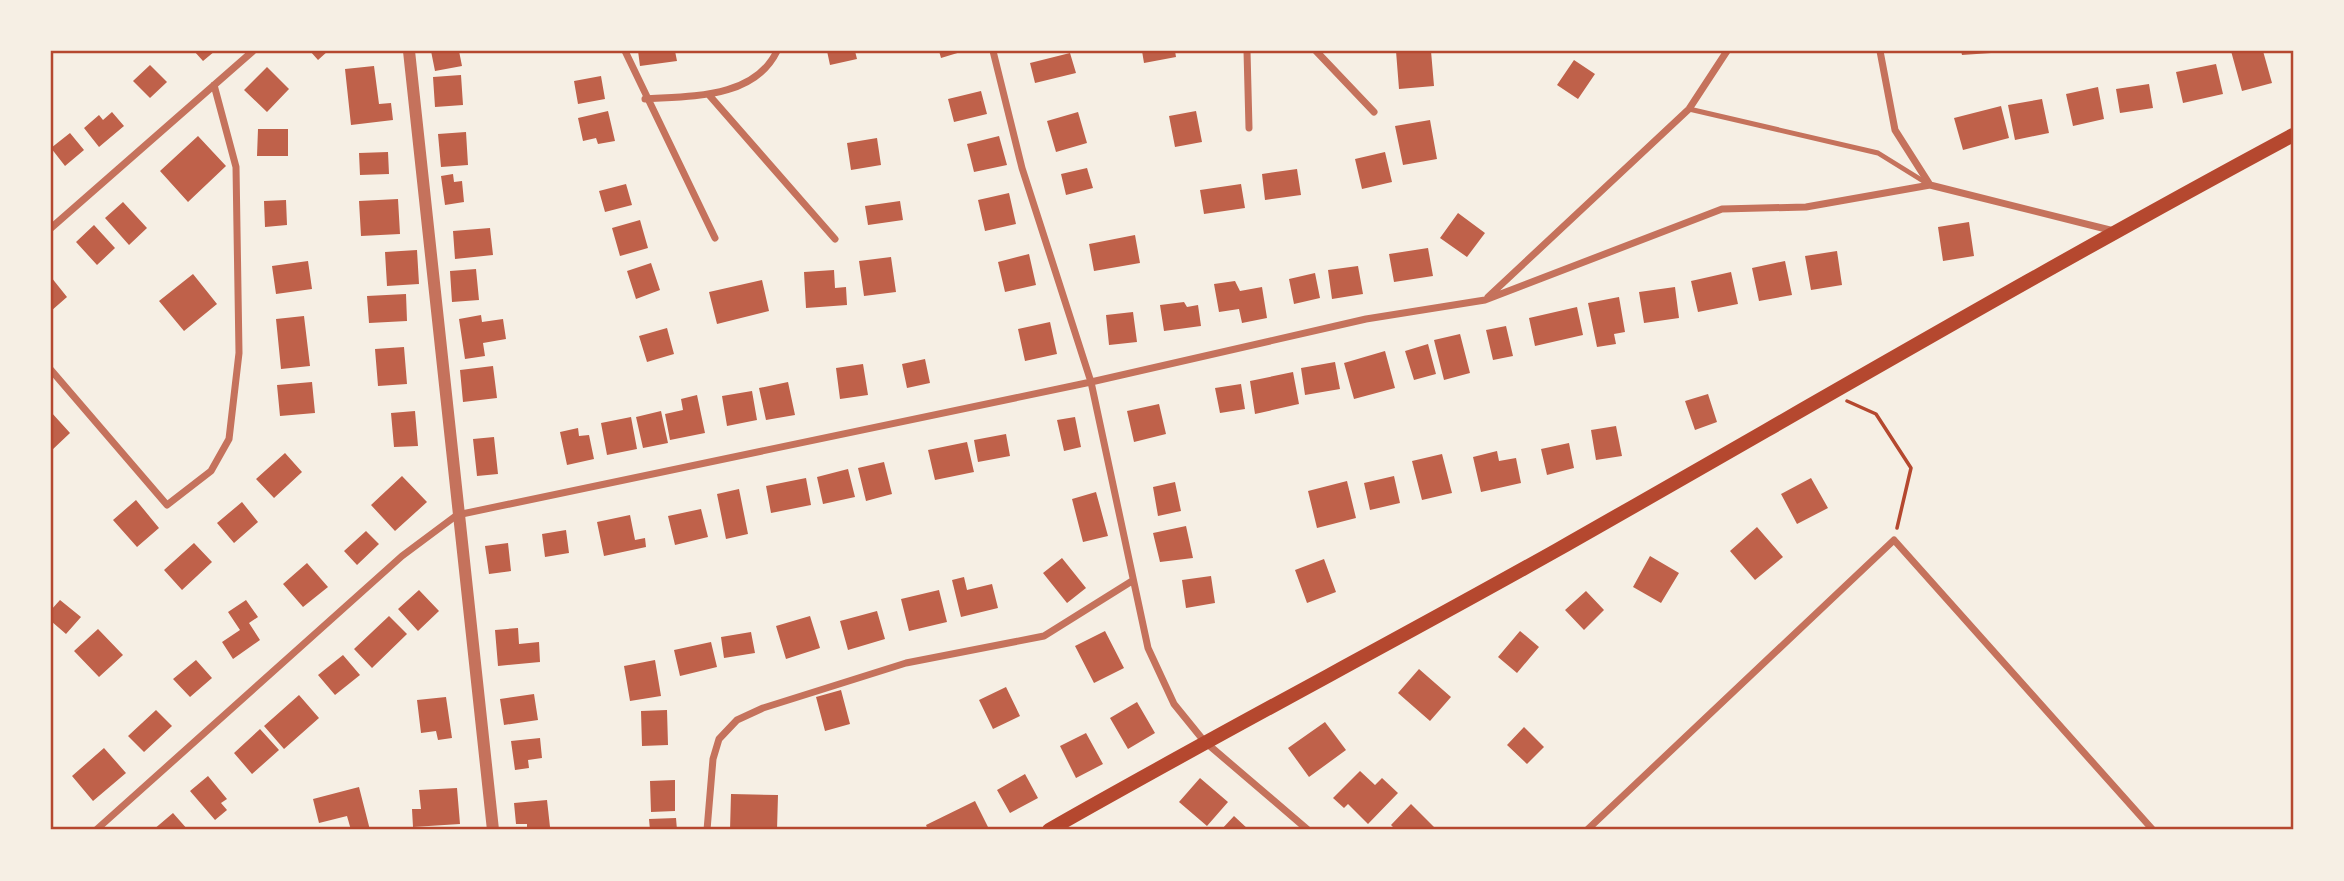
<svg xmlns="http://www.w3.org/2000/svg" width="2344" height="881" font-family="'Source Sans 3',sans-serif">
<style>
.building{fill:#bf614a}
.lines{fill:none;stroke-linecap:round;stroke-linejoin:round}
.path{stroke:#b5482f;stroke-width:3.5}
.service{stroke:#c5725c;stroke-width:5}
.minor{stroke:#c5725c;stroke-width:7}
.tertiary{stroke:#c5725c;stroke-width:12}
.secondary{stroke:#b5482f;stroke-width:14}
.neatline{fill:none;stroke:#b5482f;stroke-width:2.5}
</style>
<rect width="100%" height="100%" fill="#f6efe4"/>
<!-- building -->
<path class="building" d="M194,51H215L203,61Z
M310,51H328L318,60Z
M431,51H459L462,66L435,71Z
M638,51H675L677,61L640,66Z
M827,51H855L857,59L830,65Z
M939,51H964L941,58Z
M1142,51H1175L1176,57L1144,63Z
M1396,51H1431L1434,86L1399,89Z
M1961,51H1991V53L1962,55Z
M2231,51H2263L2272,83L2242,91Z
M1070,53L1076,73L1035,83L1030,63Z
M1574,60L1595,74L1578,99L1557,85Z
M2216,64L2223,94L2183,103L2176,72Z
M150,65L167,82L150,98L133,81Z
M374,66L379,104L391,103L393,120L351,125L345,69Z
M267,67L289,89L267,112L244,90Z
M461,75L463,105L435,107L433,77Z
M601,76L605,99L578,104L574,81Z
M2149,84L2153,108L2120,113L2116,89Z
M2098,87L2104,119L2073,126L2066,94Z
M981,91L987,114L954,122L948,99Z
M2042,99L2049,133L2015,140L2008,105Z
M2001,106L2009,138L1963,150L1954,118Z
M608,111L615,141L598,144L596,138L583,141L578,118Z
M1196,111L1202,142L1175,147L1169,116Z
M112,112L124,126L99,147L84,128L99,115L103,120Z
M1078,112L1087,143L1056,152L1047,121Z
M1430,120L1437,159L1403,165L1395,126Z
M258,129H288V156H257Z
M466,132L468,165L441,167L438,134Z
M70,133L84,150L65,166L51,148Z
M198,136L226,166L188,202L160,171Z
M999,136L1007,165L974,172L967,144Z
M877,138L881,165L851,170L847,143Z
M388,152L389,174L360,175L359,153Z
M1385,152L1392,182L1362,189L1355,159Z
M1087,168L1093,188L1066,195L1061,174Z
M1297,169L1301,195L1265,200L1262,174Z
M453,174L454,182L462,181L464,202L445,205L441,176Z
M626,184L632,205L605,212L599,191Z
M1241,184L1245,208L1204,214L1200,190Z
M1009,193L1016,224L985,231L978,200Z
M398,199L400,234L361,236L359,201Z
M286,200L287,225L265,227L264,201Z
M900,201L903,220L868,225L865,206Z
M123,202L147,228L129,245L105,218Z
M1458,213L1485,233L1467,257L1440,238Z
M640,220L648,248L620,256L612,228Z
M1969,222L1974,256L1943,261L1938,227Z
M94,225L115,248L97,265L76,242Z
M490,228L493,255L455,259L453,231Z
M1135,235L1140,263L1094,271L1089,244Z
M1428,248L1433,276L1394,282L1389,254Z
M417,250L419,284L387,286L385,252Z
M1837,251L1842,285L1811,290L1805,256Z
M1029,254L1036,285L1005,292L998,262Z
M891,257L896,292L864,296L859,261Z
M308,261L312,289L276,294L272,266Z
M1785,261L1792,295L1759,301L1752,268Z
M651,263L660,290L636,299L627,271Z
M1358,266L1363,294L1332,299L1328,270Z
M476,269L479,300L452,302L450,271Z
M834,270L835,288L846,287L847,305L806,308L804,272Z
M1731,272L1738,304L1698,312L1691,281Z
M1315,273L1320,298L1294,304L1289,279Z
M193,274L217,304L184,331L159,301Z
M51,277L67,297L51,311Z
M762,280L769,311L717,324L709,292Z
M1235,281L1240,291L1262,287L1267,318L1242,323L1239,309L1219,312L1214,284Z
M1675,287L1679,318L1644,323L1639,292Z
M406,294L407,321L369,323L367,296Z
M1619,297L1625,332L1614,334L1616,344L1597,347L1588,303Z
M1184,302L1187,307L1198,305L1201,326L1164,331L1160,305Z
M1577,307L1583,335L1535,346L1529,318Z
M1133,312L1137,342L1109,345L1106,315Z
M481,315L482,322L503,319L506,339L483,343L485,356L465,359L459,319Z
M304,316L310,366L281,369L276,319Z
M1050,322L1057,354L1025,361L1018,329Z
M1506,326L1513,356L1493,360L1486,330Z
M667,328L674,354L647,362L639,336Z
M1460,334L1470,373L1444,380L1434,340Z
M1428,344L1436,374L1414,380L1405,351Z
M404,347L407,384L378,386L375,349Z
M1385,351L1395,388L1354,399L1344,363Z
M925,359L930,383L907,388L902,364Z
M1335,362L1340,389L1305,395L1301,368Z
M863,364L868,395L840,399L836,368Z
M493,366L497,398L463,402L460,370Z
M1293,372L1299,404L1255,414L1250,381Z
M312,382L315,413L280,416L277,385Z
M788,382L795,415L766,420L759,388Z
M1241,384L1245,409L1220,413L1215,388Z
M752,391L757,420L727,426L722,396Z
M1708,394L1717,422L1695,430L1685,401Z
M697,395L705,433L670,440L665,414L683,410L681,399Z
M1159,404L1166,434L1134,442L1127,411Z
M415,411L418,446L394,447L391,413Z
M661,411L668,443L643,448L636,417Z
M51,412L70,433L51,451Z
M631,417L637,449L607,455L601,423Z
M1075,417L1081,447L1064,451L1057,420Z
M1616,426L1622,456L1596,460L1591,430Z
M578,428L579,436L589,435L594,459L567,465L560,432Z
M1006,434L1010,456L978,462L974,440Z
M494,437L498,474L477,476L473,439Z
M967,442L974,472L935,480L928,450Z
M1569,443L1574,468L1547,475L1541,449Z
M1497,451L1499,461L1516,458L1521,483L1481,492L1473,457Z
M285,453L302,472L274,498L256,479Z
M1442,454L1452,493L1422,500L1412,461Z
M884,462L892,494L866,501L858,468Z
M848,469L855,497L823,504L817,477Z
M402,476L427,502L395,531L371,505Z
M1394,476L1400,503L1370,510L1364,483Z
M806,478L811,505L771,513L766,486Z
M1811,478L1828,508L1797,524L1781,494Z
M1347,481L1356,518L1317,528L1308,491Z
M1175,482L1181,511L1158,516L1153,487Z
M739,489L748,534L726,539L717,494Z
M1096,492L1108,536L1083,542L1072,499Z
M136,500L159,528L137,547L113,520Z
M242,502L258,522L234,543L217,523Z
M701,509L708,537L675,545L668,516Z
M630,515L635,540L645,538L646,547L604,556L597,522Z
M1186,526L1193,558L1160,562L1153,533Z
M1757,527L1783,557L1755,580L1730,551Z
M566,530L569,553L545,557L542,534Z
M366,531L379,544L357,565L344,551Z
M194,543L212,562L182,590L164,570Z
M508,543L511,571L489,574L485,546Z
M1650,556L1679,573L1661,603L1633,587Z
M1062,558L1086,588L1067,603L1043,573Z
M1324,559L1336,592L1307,603L1295,570Z
M307,563L328,587L303,607L283,584Z
M1211,576L1215,603L1186,608L1182,580Z
M964,577L967,590L992,584L998,608L961,617L952,580Z
M419,590L439,611L418,631L398,609Z
M939,590L947,622L909,631L901,599Z
M1586,591L1604,610L1584,630L1565,610Z
M60,600L81,617L66,634L51,621V610Z
M246,600L258,617L249,623L260,640L233,659L222,642L240,630L228,612Z
M877,611L885,639L848,650L840,621Z
M389,616L407,634L372,668L354,649Z
M810,616L820,648L786,659L776,626Z
M518,628L519,644L539,642L540,662L498,666L495,630Z
M98,629L123,655L99,677L74,651Z
M1105,631L1124,668L1094,683L1075,646Z
M1520,631L1539,647L1517,673L1498,657Z
M751,632L755,653L724,658L721,637Z
M711,642L717,667L680,676L674,650Z
M343,655L360,675L335,695L318,675Z
M196,660L212,678L190,697L173,679Z
M655,660L661,696L630,701L624,666Z
M1419,669L1451,697L1430,721L1398,693Z
M1006,687L1020,716L993,729L979,700Z
M841,690L850,724L825,731L816,697Z
M534,694L538,720L504,725L500,699Z
M299,695L319,718L284,749L264,726Z
M446,697L452,738L438,740L436,731L421,733L417,700Z
M1137,702L1155,733L1128,749L1110,718Z
M156,710L172,726L144,752L128,736Z
M667,710L668,745L642,746L641,711Z
M1325,722L1346,750L1309,777L1288,748Z
M1524,727L1544,747L1527,764L1507,745Z
M260,729L279,750L252,774L234,753Z
M1086,733L1103,764L1076,778L1060,746Z
M540,738L542,758L528,760L529,768L515,770L511,741Z
M104,748L126,773L93,801L72,776Z
M1360,771L1375,785L1382,778L1398,793L1368,824L1348,804L1344,808L1333,798Z
M1025,774L1038,798L1010,813L997,790Z
M208,776L227,799L221,803L227,810L215,820L190,791Z
M1200,778L1228,802L1207,826L1179,802Z
M675,780V811L651,812L650,781Z
M359,787L370,830H351L347,816L319,823L313,799Z
M457,788L460,824L413,827L412,809H421L419,790Z
M731,794L778,795L777,830H730Z
M547,800L550,827L527,829V824H516L514,803Z
M975,801L988,827L982,830H928L926,825Z
M1411,804L1436,829L1435,830H1396L1391,825Z
M173,813L188,830H153Z
M1234,816L1249,830H1221Z
M676,818L677,830H650L649,819Z"/>
<g class="lines">
<!-- path -->
<path class="path" d="M1847,401L1876,414L1911,468L1897,528"/>
<!-- service -->
<path class="service" d="M1689,109L1878,153L1928,184"/>
<!-- minor -->
<path class="minor" d="M625,51L715,238
M993,51L1022,168L1091,382L1148,648L1174,704L1204,741L1308,830
M1247,51L1249,128
M1316,51L1374,112
M1880,51L1895,130L1930,185
M709,95L835,239
M645,99C690,96 754,99 777,51
M51,228L253,51
M1488,297L1689,109L1727,51
M51,370L167,505L211,471L229,439L239,353L236,167L214,85
M96,830L402,556L457,515L1091,382L1366,319L1485,300L1722,209L1806,207L1930,185L2114,231
M707,830L713,759L719,739L737,720L763,708L906,663L1044,636L1132,581
M1587,830L1894,540L2153,830"/>
<!-- tertiary -->
<path class="tertiary" d="M409,51L493,830"/>
<!-- secondary -->
<path class="secondary" d="M1049,830C1217,734 1388,645 1557,550C1802,411 2045,268 2293,135"/>
</g>
<!-- border -->
<rect width="2344" height="881" fill="none" stroke="#f6efe4" stroke-width="105"/>
<rect x="52" y="52" width="2240" height="776" class="neatline"/>
</svg>
